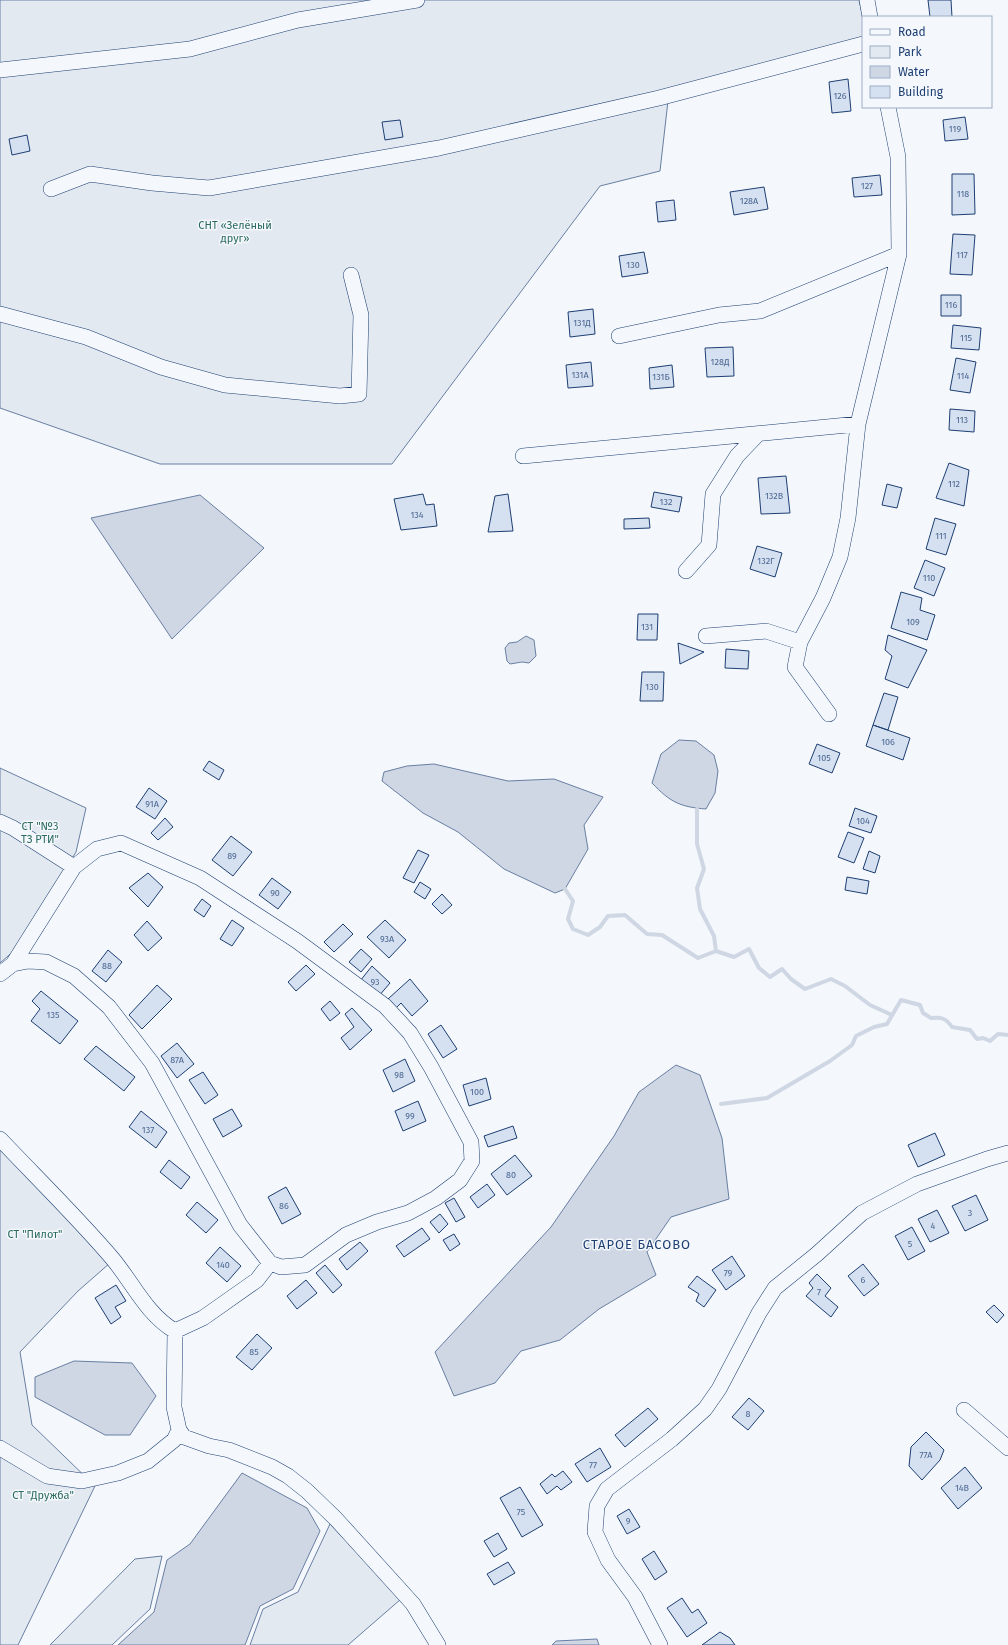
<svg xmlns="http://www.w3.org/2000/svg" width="1008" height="1645" font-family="'Fira Sans',sans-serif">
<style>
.green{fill:#e3e9f0;stroke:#687fa3}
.water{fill:#cfd7e4;stroke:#687fa3}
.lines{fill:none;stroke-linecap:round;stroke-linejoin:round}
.stream{stroke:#cfd7e4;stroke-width:4}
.building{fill:#d5e0f0;stroke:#1d3f73}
.minor-casing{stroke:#1d3f73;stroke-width:16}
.minor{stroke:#f4f7fb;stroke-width:15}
.labels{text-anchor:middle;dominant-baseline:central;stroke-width:3;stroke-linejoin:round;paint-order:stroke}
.number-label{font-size:9px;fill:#4b6792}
.park-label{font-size:11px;fill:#2c6c60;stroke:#f4f7fb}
.quarter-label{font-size:13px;letter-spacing:1px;fill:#1d3f73;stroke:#f4f7fb}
</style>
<rect width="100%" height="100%" fill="#f4f7fb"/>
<!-- green -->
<path class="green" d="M0,0H859L863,17V40L669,92L660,171L600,186L392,464H160L0,408Z
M0,768L86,808L76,852L16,949L0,963Z
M0,1143L110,1263L78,1291L20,1352L32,1425L95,1486L18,1645H0Z
M330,1524L401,1599L348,1645H250L263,1609L298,1592Z
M162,1556L150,1609L112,1645H50L135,1559Z"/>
<!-- water -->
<path class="water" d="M200,495L264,548L172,639L91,518Z
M526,636L534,640L536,656L529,663L522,662L510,664L507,661L505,648L509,643L517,642Z
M679,740L696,741L714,755L718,771L715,793L706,809C680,807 670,802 652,783L661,754Z
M434,764L508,781L554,779L603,797L584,825L588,849L565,889L555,893L504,869L458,832L423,813L382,781L384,772L407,766Z
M676,1065L700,1075L722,1138L729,1199L671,1217L647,1252L656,1275L599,1309L560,1340L521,1351L495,1383L454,1396L435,1352L551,1227L614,1136L639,1092Z
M74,1361L132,1363L156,1396L130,1435H105L35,1397V1377Z
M242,1473L307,1508L320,1531L293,1589L260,1606L245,1645H118L154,1612L167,1560L190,1544Z
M597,1639L599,1645H552L556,1641Z"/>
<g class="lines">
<!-- stream -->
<path class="stream" d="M697,809V844L704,869L697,888L700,909L714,936L716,951
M565,889L573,901L568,919L573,929L588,935L600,927L608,916L625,915L647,934L662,935L698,958L716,951L734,957L749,949L759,968L770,977L782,969L791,979L805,989L831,979L845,986L870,1005L892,1015
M721,1104L767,1098L830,1061L852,1045L856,1036L874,1027L887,1024L901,1000L920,1005L923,1013L931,1018C941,1017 946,1018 952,1027L970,1030L977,1039L983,1038L990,1041L998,1034L1008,1035"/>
</g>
<!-- building -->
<path class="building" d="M928,0H951L952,17H930Z
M848,79L851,111L832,113L829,82Z
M965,117L968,139L945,141L943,120Z
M400,120L403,137L385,140L382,122Z
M27,135L30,151L12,155L9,139Z
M952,174H974L975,214L952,215Z
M880,175L882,195L854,197L852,178Z
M764,187L768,209L734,215L730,192Z
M674,200L676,220L658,222L656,202Z
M953,234L975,235L972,275L950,274Z
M644,252L648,273L622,277L619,256Z
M941,295H961V316H941Z
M593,309L595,334L570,337L568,312Z
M953,325L981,328L979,350L951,348Z
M733,347L734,376L707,377L705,348Z
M956,358L976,362L970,393L950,390Z
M591,362L593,386L568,388L566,365Z
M672,365L674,387L650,389L649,368Z
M950,409L975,411L974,432L949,430Z
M949,463L969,470L964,506L936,498Z
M786,476L790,513L761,514L758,478Z
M887,484L902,488L897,508L882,505Z
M654,492L682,497L679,512L651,507Z
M423,494L426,505L434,504L437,526L401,530L394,499Z
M508,494L513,531L488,532L495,496Z
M649,518L650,528L624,529V519Z
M935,518L956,524L946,555L926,549Z
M757,546L782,553L775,577L750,569Z
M925,560L945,568L934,596L914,588Z
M901,592L922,598L920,610L935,615L927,640L891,628Z
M638,614H658L657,640H637Z
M888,635L927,650L908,688L885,679L892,656L885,650Z
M678,643L704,652L680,664Z
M726,649L749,651L748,669L725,668Z
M642,672H664L663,701H640Z
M884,693L898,697L888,730L873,725Z
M873,725L910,738L903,760L866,746Z
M817,744L840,753L832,773L809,764Z
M209,761L224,770L219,780L203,770Z
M149,788L167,801L155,819L136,807Z
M855,808L877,816L871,833L849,826Z
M165,818L173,827L158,840L151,833Z
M848,832L864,838L854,863L838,857Z
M231,836L252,852L233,876L212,860Z
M418,850L429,855L414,883L403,878Z
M869,851L880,856L875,873L863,869Z
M148,873L163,887L148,907L129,888Z
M847,877L869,881L867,894L845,890Z
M272,878L291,892L278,909L259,895Z
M420,882L431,889L425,899L414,892Z
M442,894L452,905L442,914L432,904Z
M202,899L211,906L204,917L194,910Z
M232,920L244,928L232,946L220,939Z
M385,920L406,940L389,958L367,937Z
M147,921L162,938L148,951L134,935Z
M343,924L353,934L334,952L324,942Z
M361,949L372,959L361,972L349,962Z
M108,950L122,962L106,982L92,971Z
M306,965L315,974L296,991L288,982Z
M372,966L390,983L378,997L360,981Z
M410,979L428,1001L412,1016L401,1003L396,1008L388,999Z
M157,985L172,999L142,1029L129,1015Z
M41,991L78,1021L60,1044L31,1021L40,1009L32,1001Z
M330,1001L340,1013L330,1021L321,1009Z
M352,1008L372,1030L350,1050L341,1038L354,1027L345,1014Z
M441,1025L457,1049L443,1058L428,1034Z
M177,1043L194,1064L177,1078L161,1056Z
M96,1046L135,1077L124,1091L84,1059Z
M405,1059L415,1081L393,1092L383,1070Z
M203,1072L218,1095L205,1104L189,1080Z
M486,1078L491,1099L469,1106L463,1085Z
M418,1101L426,1121L403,1131L395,1111Z
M232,1109L242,1126L223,1137L213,1119Z
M141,1111L167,1132L156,1148L129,1127Z
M513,1126L517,1138L488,1147L484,1136Z
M935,1133L945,1155L918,1167L908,1145Z
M515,1155L532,1176L507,1195L491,1174Z
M169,1160L190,1177L181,1189L160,1172Z
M487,1184L495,1195L478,1208L470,1197Z
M286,1187L301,1214L282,1224L268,1197Z
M976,1195L988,1220L965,1231L952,1206Z
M454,1198L465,1217L456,1222L445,1203Z
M197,1202L218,1220L206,1233L186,1215Z
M937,1210L949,1233L930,1242L918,1219Z
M440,1214L448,1224L439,1233L430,1222Z
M912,1227L925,1251L908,1260L895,1236Z
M422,1228L430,1239L404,1257L396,1246Z
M454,1234L460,1244L450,1251L443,1240Z
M360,1242L368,1251L347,1270L339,1259Z
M220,1247L241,1266L227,1282L206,1263Z
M732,1256L745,1276L726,1290L712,1270Z
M863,1264L879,1284L864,1296L848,1276Z
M325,1265L342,1285L333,1293L316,1273Z
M817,1274L831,1288L825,1296L838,1307L831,1317L806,1296L813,1288L809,1283Z
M697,1276L716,1290L704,1307L696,1301L699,1294L688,1287Z
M306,1280L317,1293L297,1309L287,1296Z
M116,1285L126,1301L115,1307L121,1317L111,1324L95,1298Z
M994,1305L1004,1315L997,1323L986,1312Z
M257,1334L272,1348L252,1370L236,1357Z
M749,1398L764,1411L748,1430L732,1417Z
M648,1408L658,1419L625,1447L615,1435Z
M926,1432L944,1450L940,1460L922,1480L909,1466L911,1447Z
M600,1448L611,1467L587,1482L575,1464Z
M965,1467L982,1488L958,1509L941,1488Z
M563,1471L572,1482L561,1490L557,1486L547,1494L540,1484L552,1474L555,1477Z
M520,1487L543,1525L522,1537L500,1498Z
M629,1509L640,1527L627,1534L617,1516Z
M498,1533L507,1549L494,1557L484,1541Z
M654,1551L667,1572L655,1580L642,1559Z
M508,1562L515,1573L494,1585L487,1574Z
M682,1598L692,1613L698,1609L707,1623L687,1637L667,1608Z
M720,1632L730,1638L735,1645H702Z"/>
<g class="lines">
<defs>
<path id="minor" d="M867,0L870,17
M0,70L190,49L298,20L417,0
M51,189L90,174L152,183L209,188L439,148L659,98L863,44
M0,314L86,337L161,367L225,385L340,396L359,394L361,315L351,275
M619,336L719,315L760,311L899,254
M523,456L858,424
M686,571L709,545L713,494L737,456L758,434
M706,636L766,631L800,642
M829,714L795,667L800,642L823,598L840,557L848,518L858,424L899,254L898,157L888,107
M0,822L13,828L74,867
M0,974L13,964L74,867L97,849L121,843L200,878L297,941L385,1006L410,1033L431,1067L471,1142L472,1161L460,1180L436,1198L408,1213L377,1222L346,1235L305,1265L281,1267L270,1263L240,1225L152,1063L109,1007L74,976L46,962L28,961L13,964
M0,1139C37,1178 77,1217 112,1258C133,1283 147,1315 175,1331
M270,1263L257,1280L203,1318L175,1331L174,1407L179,1430L184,1437L209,1446L229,1450L272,1467L288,1476L307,1491L336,1519L413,1604L438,1645
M964,1410L1008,1448
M0,1448L47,1476L82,1481L118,1473L148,1461L174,1440L179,1430
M660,1645L635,1597L608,1560L595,1532L597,1506L607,1489L672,1439L705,1409L719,1389L759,1313L775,1288L817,1254L862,1213L917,1184L987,1159L1008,1153"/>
</defs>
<!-- minor casing -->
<use href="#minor" class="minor-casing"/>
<!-- minor -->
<use href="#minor" class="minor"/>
</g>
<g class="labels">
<!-- number labels -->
<g class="number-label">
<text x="840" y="96">126</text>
<text x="955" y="129">119</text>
<text x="867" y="186">127</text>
<text x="963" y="194">118</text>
<text x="749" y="201">128А</text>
<text x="962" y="255">117</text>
<text x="633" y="265">130</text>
<text x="951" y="305">116</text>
<text x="582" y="323">131Д</text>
<text x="966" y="338">115</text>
<text x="720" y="362">128Д</text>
<text x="580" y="375">131А</text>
<text x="963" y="376">114</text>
<text x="661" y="377">131Б</text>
<text x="962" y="420">113</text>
<text x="954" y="484">112</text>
<text x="774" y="496">132В</text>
<text x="666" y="502">132</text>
<text x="417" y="515">134</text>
<text x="941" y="536">111</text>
<text x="766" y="561">132Г</text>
<text x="929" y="578">110</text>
<text x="913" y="622">109</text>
<text x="647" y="627">131</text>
<text x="652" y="687">130</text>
<text x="888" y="742">106</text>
<text x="824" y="758">105</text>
<text x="152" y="804">91А</text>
<text x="863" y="821">104</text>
<text x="232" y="856">89</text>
<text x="275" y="893">90</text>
<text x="387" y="939">93А</text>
<text x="107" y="966">88</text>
<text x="375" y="982">93</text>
<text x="53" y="1015">135</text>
<text x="177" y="1060">87А</text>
<text x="399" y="1075">98</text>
<text x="477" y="1092">100</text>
<text x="410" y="1116">99</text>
<text x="148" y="1130">137</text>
<text x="511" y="1175">80</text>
<text x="284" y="1206">86</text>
<text x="970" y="1213">3</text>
<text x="933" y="1226">4</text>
<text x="910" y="1244">5</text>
<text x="223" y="1265">140</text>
<text x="728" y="1273">79</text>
<text x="863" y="1280">6</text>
<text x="819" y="1292">7</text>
<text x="254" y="1352">85</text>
<text x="748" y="1414">8</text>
<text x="926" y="1455">77А</text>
<text x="593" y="1465">77</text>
<text x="962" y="1488">14В</text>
<text x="521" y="1512">75</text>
<text x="628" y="1521">9</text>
</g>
<!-- park labels -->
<g class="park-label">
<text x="235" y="225">СНТ «Зелёный<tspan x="235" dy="13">друг»</tspan></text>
<text x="40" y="826">СТ "№3<tspan x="40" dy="13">ТЗ РТИ"</tspan></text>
<text x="35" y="1234">СТ "Пилот"</text>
<text x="43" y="1495">СТ "Дружба"</text>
</g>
<!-- quarter labels -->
<g class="quarter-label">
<text x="637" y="1244">СТАРОЕ БАСОВО</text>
</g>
</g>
<!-- legend -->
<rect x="862" y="16" width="130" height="92" fill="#f4f7fb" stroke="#9eadc5"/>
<rect x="870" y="29" width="20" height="6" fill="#f4f7fb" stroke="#9eadc5"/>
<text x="898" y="36" font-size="12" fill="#1d3f73">Road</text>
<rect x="870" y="46" width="20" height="12" fill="#e3e9f0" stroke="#9eadc5"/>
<text x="898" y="56" font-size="12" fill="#1d3f73">Park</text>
<rect x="870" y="66" width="20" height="12" fill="#cfd7e4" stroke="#9eadc5"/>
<text x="898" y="76" font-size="12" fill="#1d3f73">Water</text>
<rect x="870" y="86" width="20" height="12" fill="#d5e0f0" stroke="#9eadc5"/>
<text x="898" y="96" font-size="12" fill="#1d3f73">Building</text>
</svg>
